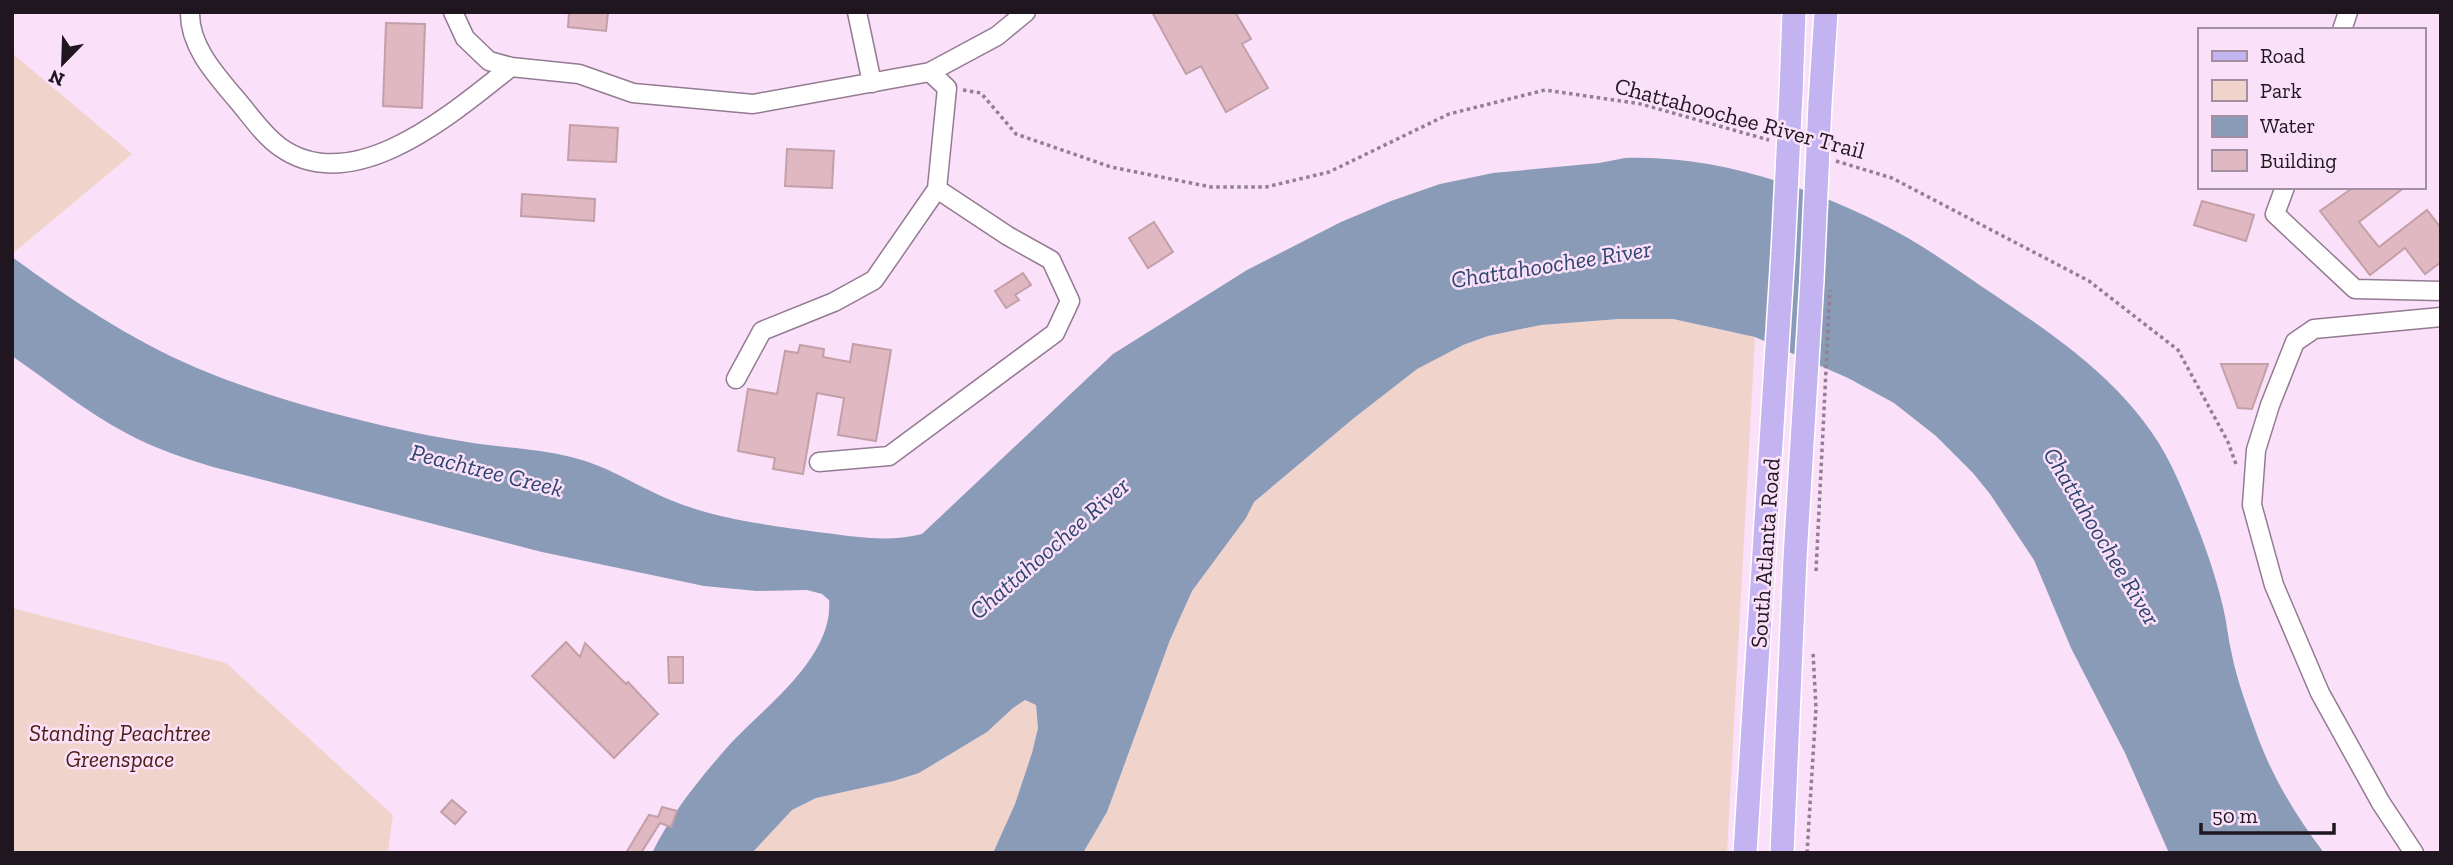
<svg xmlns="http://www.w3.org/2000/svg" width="2453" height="865" font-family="'Zilla Slab',serif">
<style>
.green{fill:#f0d4cc}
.water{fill:#8a9bb8}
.building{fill:#e0b8c2;stroke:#c39fa8;stroke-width:2}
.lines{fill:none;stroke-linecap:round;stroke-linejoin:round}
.minor-casing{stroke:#937b91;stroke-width:21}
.major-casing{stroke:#fff;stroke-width:26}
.path{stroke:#927f91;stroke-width:3.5;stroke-dasharray:3.5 3.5;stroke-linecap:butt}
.minor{stroke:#fff;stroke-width:18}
.major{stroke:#c3b3f1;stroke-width:23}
.major-bridge-casing{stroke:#fff;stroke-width:26;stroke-linecap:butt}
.path-bridge{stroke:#927f91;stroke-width:3.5;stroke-dasharray:3.5 3.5;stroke-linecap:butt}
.major-bridge{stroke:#c3b3f1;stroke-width:23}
.labels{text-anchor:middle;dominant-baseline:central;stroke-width:5;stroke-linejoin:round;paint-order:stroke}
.street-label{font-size:23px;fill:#1f161f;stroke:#fbe0f9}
.park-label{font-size:23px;font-style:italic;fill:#4d1c10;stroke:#fbe0f9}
.water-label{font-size:24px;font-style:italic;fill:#2d456f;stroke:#fbe0f9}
</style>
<rect width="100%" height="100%" fill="#fbe0f9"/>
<!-- green -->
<path class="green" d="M12,53L132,154L12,254Z
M1618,319H1673L1755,337L1727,853H1083L1107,812L1170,640L1192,591L1246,518L1254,502L1354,418L1416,369L1463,345L1488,336L1541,325Z
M12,608L226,663L393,815L388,853H12Z
M1025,700L1036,705L1038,728L1032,753L1015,804L993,853H752L792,810L816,798L894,781L919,773L987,732L1013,708Z"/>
<!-- water -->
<path class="water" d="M1625,158C1713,155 1800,184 1878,222C1920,242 1958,271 1996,296C2069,345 2143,397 2178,480C2196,521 2213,564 2223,607C2227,623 2228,639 2232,655C2237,680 2247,707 2256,732C2271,775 2296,816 2324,853H2169L2125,753L2071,648L2034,560L1990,494L1973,473L1936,436L1894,403L1848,378L1755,337L1673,319H1619L1541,325L1488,336L1463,345L1417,369L1354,418L1254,502L1246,518L1192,591L1170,640L1107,812L1083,853H993L1015,804L1032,753L1038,728L1036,705L1025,700L1013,708L987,732L919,773L894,781L816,798L792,810L752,853H652C672,812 701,777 731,743C766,706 834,656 829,600L822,594L807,590L757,591L704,586L542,552L213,467C183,458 154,448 126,433C86,412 50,382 12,356V257C70,299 131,340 197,368C259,394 324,412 389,427C415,433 441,438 467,442C502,448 537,448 571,457C606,465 635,485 668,499C715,519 767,525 817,532C853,536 886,543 922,534L1113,354L1247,270L1341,222L1391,201L1440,184L1493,173L1599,163Z"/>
<!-- building -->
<path class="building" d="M569,12H608L606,31L568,27Z
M1152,12H1235L1251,39L1242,44L1268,88L1226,112L1201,66L1186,74Z
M386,23L425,24L422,108L383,106Z
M570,125L618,128L616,162L568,160Z
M787,149L834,151L832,188L785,186Z
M2354,187H2405L2359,222L2379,247L2427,210L2441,228V262L2425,274L2405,248L2370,275L2320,211Z
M522,194L595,199L594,221L521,216Z
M2202,201L2254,215L2246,241L2194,225Z
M1154,222L1173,252L1148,268L1129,238Z
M1023,273L1031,285L1015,295L1019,300L1006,308L995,291Z
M853,344L891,350L876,441L838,435L844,398L817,393L803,474L773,469L775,458L738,451L748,389L777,394L785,351L798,353L800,345L824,349L823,357L850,362Z
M2221,364H2268L2252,409L2238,408Z
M566,642L580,657L585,643L626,684L628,682L658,714L614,758L532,676Z
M668,657H683V683H669Z
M452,800L466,812L455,824L441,812Z
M662,807L677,811L671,827L660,823L641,853H626L649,815L658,817Z"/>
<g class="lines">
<defs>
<path id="minor" d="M190,12C189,46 216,75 237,100C250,115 263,135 280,147C354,200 454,112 511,67
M453,12L465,38L489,61L511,67L579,74L633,93L753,104L930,72L997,36L1026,12
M857,12L872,83
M2342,30L2348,12
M2285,187L2275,214L2355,289L2441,291
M736,379L762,331L834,302L874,280L937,189L947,88L930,72
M819,462L889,456L1055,333L1070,301L1051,260L1008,236L937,189
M2414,853L2381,803L2320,693L2274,585L2252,505L2256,450L2270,405L2295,342L2314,329L2441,317"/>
<path id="major" d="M1791,93L1794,12
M1820,104L1826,12
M1745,853L1783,253
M1782,853L1795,558L1812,280"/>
</defs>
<!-- minor casing -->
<use href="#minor" class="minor-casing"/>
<!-- major casing -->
<use href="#major" class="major-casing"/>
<!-- path -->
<path class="path" d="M963,90L981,93L1016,134L1111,167L1211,187H1266L1329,172L1449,114L1545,90L1641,104L1769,140
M1836,161L1892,178L2089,281L2178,350L2228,442L2237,467
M1807,853L1816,708L1813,652"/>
<!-- minor -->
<use href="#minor" class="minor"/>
<!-- major -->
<use href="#major" class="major"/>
<defs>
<path id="major-bridge" d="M1783,253L1791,93
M1812,280L1820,104"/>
</defs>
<!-- major-bridge casing -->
<use href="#major-bridge" class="major-bridge-casing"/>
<!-- path-bridge -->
<path class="path-bridge" d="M1816,571L1830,290"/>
<!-- major-bridge -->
<use href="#major-bridge" class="major-bridge"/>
</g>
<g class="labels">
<!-- street labels -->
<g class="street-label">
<text transform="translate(1740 118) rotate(15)">Chattahoochee River Trail</text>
<text transform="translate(1765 553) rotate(-86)">South Atlanta Road</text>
</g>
<!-- park labels -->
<g class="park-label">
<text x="120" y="733">Standing Peachtree<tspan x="120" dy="26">Greenspace</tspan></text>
</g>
<!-- water labels -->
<g class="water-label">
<text transform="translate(1551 264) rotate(-9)">Chattahoochee River</text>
<text transform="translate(487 470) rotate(14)">Peachtree Creek</text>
<text transform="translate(2102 536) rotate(59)">Chattahoochee River</text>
<text transform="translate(1049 548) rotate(-41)">Chattahoochee River</text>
</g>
</g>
<!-- border -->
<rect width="2453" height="865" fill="none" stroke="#1f161f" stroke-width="28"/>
<!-- legend -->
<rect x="2198" y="28" width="228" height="161" fill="#fbe0f9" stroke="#a38fa2" stroke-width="2"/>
<rect x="2212" y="51" width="35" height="10" fill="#c3b3f1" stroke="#a38fa2" stroke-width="2"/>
<text x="2260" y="63" font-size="21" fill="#1f161f">Road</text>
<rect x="2212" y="80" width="35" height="21" fill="#f0d4cc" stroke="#a38fa2" stroke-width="2"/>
<text x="2260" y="98" font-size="21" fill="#1f161f">Park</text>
<rect x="2212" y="116" width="35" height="21" fill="#8a9bb8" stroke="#a38fa2" stroke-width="2"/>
<text x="2260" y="133" font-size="21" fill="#1f161f">Water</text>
<rect x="2212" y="150" width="35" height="21" fill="#e0b8c2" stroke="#a38fa2" stroke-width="2"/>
<text x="2260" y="168" font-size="21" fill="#1f161f">Building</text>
<!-- north arrow -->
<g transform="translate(63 63) rotate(203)" stroke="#fbe0f9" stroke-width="5" paint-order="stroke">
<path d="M0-5L12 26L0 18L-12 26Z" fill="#1f161f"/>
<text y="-10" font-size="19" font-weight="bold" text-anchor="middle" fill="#1f161f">N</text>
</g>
<!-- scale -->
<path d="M2201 823v10h133v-10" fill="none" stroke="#1f161f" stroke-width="3.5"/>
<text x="2212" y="823" font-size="21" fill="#1f161f" stroke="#fbe0f9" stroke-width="5" paint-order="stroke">50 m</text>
</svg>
